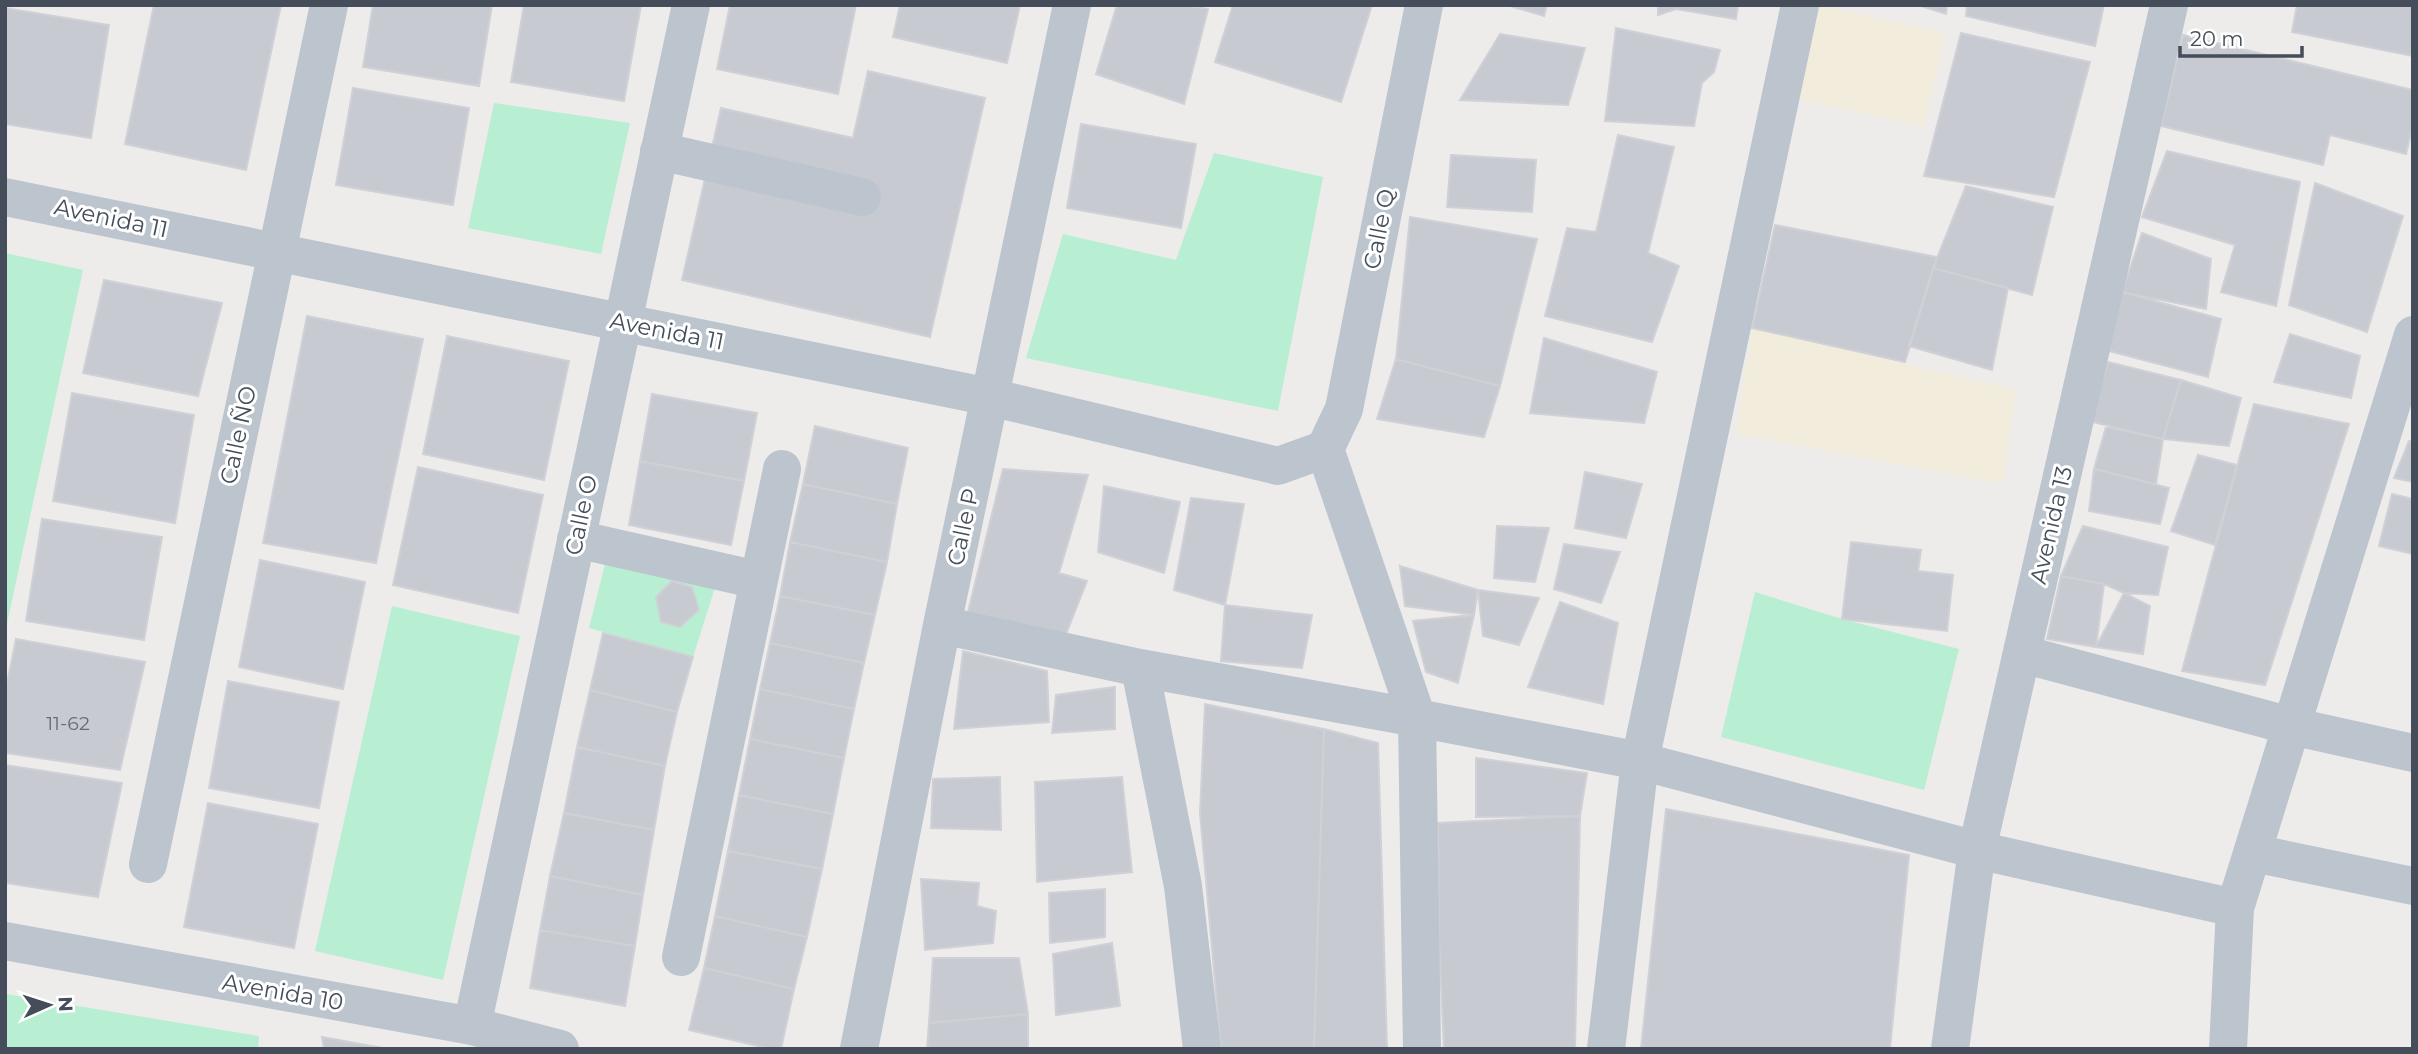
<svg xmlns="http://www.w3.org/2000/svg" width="2418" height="1054" font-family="Montserrat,sans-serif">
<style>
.green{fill:#b8eed1}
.sand{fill:#f1ecdb}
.building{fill:#c8cad1;stroke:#cfd1d7;stroke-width:2}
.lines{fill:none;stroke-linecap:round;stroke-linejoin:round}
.minor{stroke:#bcc5ce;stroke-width:38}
.labels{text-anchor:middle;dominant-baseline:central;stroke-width:6;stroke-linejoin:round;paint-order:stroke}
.number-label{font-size:19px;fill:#656c77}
.street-label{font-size:23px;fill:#444d59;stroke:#fff}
</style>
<rect width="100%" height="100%" fill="#eeebeb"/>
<!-- green -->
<path class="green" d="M494,103L630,123L601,254L468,228Z
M1214,153L1323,177L1278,411L1026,358L1063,234L1176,260Z
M5,253L83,270L5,633Z
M607,556L717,581L693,657L589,628Z
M1755,592L1842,619L1959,649L1924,790L1721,737Z
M392,606L520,636L443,980L315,951Z
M5,994L259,1036L258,1049H5Z"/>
<!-- sand -->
<path class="sand" d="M1820,6L1945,33L1924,127L1795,99Z
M1752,328L2016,390L2003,484L1736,434Z"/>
<!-- building -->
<path class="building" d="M154,5H281L246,170L125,144Z
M373,5H492L479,86L363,67Z
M524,5H641L624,101L511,82Z
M730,5H856L838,94L717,69Z
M900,5H1020L1007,63L893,37Z
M1117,5H1183L1208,9L1184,104L1096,74Z
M1233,5H1372L1341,102L1215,62Z
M1507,5H1547L1544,16Z
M1658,5H1738L1736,19L1676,9L1658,15Z
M1918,5H1947L1946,14Z
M1967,5H2104L2095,46L1966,16Z
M2297,5H2413V56L2292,32Z
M5,8L109,25L91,138L5,124Z
M1616,28L1720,50L1714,72L1702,83L1694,126L1605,121Z
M1961,33L2090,62L2054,197L1924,176Z
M1500,34L1585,48L1568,105L1460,100Z
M2183,35L2413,90V125L2406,154L2330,135L2323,165L2161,126Z
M868,71L985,98L930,337L682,280L721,108L853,138Z
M353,88L469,108L453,205L336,185Z
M1081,124L1196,144L1181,228L1067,208Z
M1618,135L1674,147L1648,253L1679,266L1652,342L1545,316L1567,228L1596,232Z
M2167,151L2300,182L2276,306L2221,292L2235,245L2142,217Z
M1451,155L1536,160L1532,212L1447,207Z
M2315,183L2403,216L2367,332L2289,305Z
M1966,186L2053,207L2032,295L1933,268Z
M1410,217L1537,239L1500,386L1396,359Z
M1775,225L1937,257L1905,362L1752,328Z
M2142,233L2211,259L2206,309L2122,292Z
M1933,268L2008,288L1992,370L1909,346Z
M104,280L222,303L198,396L83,373Z
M2122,292L2221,319L2208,377L2109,351Z
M307,316L423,339L376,563L263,543Z
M2290,334L2360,356L2351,398L2274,382Z
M447,336L569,361L544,480L423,454Z
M1544,338L1657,372L1644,423L1530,413Z
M1396,359L1500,386L1484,437L1377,419Z
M2108,362L2181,380L2163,439L2089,421Z
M2181,380L2241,398L2229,446L2163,439Z
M72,393L194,415L175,523L53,501Z
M652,394L757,413L744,481L640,461Z
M2254,404L2349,424L2265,685L2182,671Z
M815,426L908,448L897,504L803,484Z
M2106,427L2163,439L2156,484L2094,469Z
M2409,441L2413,442V482L2394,478Z
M2198,455L2237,465L2215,545L2171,531Z
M640,461L744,481L731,545L629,525Z
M418,467L543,495L518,613L393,585Z
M1003,469L1088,475L1059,573L1087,581L1066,634L968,612Z
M2094,469L2169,488L2160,524L2089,511Z
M1585,472L1642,484L1626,538L1575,528Z
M803,484L897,504L887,562L790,542Z
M1104,486L1180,502L1164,573L1098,552Z
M2392,494L2413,499V554L2379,546Z
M1191,498L1244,504L1225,605L1174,590Z
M42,519L162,537L144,640L26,621Z
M1497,526L1549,528L1535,582L1494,578Z
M2083,526L2168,547L2158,595L2124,593L2104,584L2061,576Z
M790,542L887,562L875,615L780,596Z
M1851,542L1921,550L1918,571L1953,575L1947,631L1842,619Z
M1564,544L1620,552L1601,603L1554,589Z
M260,560L365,582L343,689L239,667Z
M1400,566L1478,590L1474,615L1405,606Z
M2061,576L2104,584L2096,647L2047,639Z
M672,581L692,587L699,610L680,627L661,622L656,597Z
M1478,590L1539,598L1519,645L1483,636Z
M2124,593L2150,606L2143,654L2096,647Z
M780,596L875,615L864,663L770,643Z
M1560,602L1618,623L1603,704L1528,687Z
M1225,605L1312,615L1302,668L1221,661Z
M1474,615L1458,683L1426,672L1413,621Z
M603,633L693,657L677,712L590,690Z
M16,639L145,662L120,770L5,753V693Z
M770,643L864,663L854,709L760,689Z
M963,651L1047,671L1049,722L954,729Z
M228,681L339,702L319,808L209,788Z
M1115,687V729L1052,733L1056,695Z
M760,689L854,709L844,758L750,739Z
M590,690L677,712L665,766L577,747Z
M1205,704L1324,729L1314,1049H1221L1200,813Z
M1324,729L1378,743L1387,1049H1314Z
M750,739L844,758L833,814L739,795Z
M577,747L665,766L654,830L564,813Z
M1476,758L1587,773L1580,816L1476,817Z
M5,765L122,783L98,897L5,883Z
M1000,777L1001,830L931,828L933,779Z
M1122,777L1132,872L1037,882L1035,782Z
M739,795L833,814L822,869L728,851Z
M208,803L318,824L294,948L184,927Z
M1666,809L1909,855L1890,1049H1641Z
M564,813L654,830L643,895L550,876Z
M1580,816L1575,1049H1444L1439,937L1438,823Z
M728,851L822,869L807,937L715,916Z
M550,876L643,895L635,946L540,930Z
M921,879L979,883L977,906L996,911L993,943L925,950Z
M1105,889V937L1050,943L1049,893Z
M715,916L807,937L794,989L704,968Z
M540,930L635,946L625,1006L530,988Z
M1112,943L1120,1006L1056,1015L1053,954Z
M933,958H1019L1028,1014L929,1023Z
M704,968L794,989L781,1049H771L689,1030Z
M1028,1014V1049H927L929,1023Z
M322,1037L388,1049H324Z"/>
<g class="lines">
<!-- minor -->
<path class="minor" d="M659,151L862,197
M5,197L990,397L1278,466L1325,449
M1325,449L1417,718L1422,1049
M1325,449L1344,409L1424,5
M576,539L758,580
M942,625L1140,668L1417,718L1640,761L1977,850L2235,908
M2022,654L2291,726L2413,753
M1140,668L1183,886L1202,1049
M2253,853L2413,886
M148,864L329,5
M5,941L472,1026L560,1049
M681,957L782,469
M472,1026L691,5
M859,1049L942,625L1072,5
M1606,1049L1640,761L1800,5
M1950,1049L1977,850L2169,5
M2228,1049L2235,908L2413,335"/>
</g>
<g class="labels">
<!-- number labels -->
<g class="number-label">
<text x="68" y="723">11-62</text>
</g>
<!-- street labels -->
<g class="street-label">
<text transform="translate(111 218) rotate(12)">Avenida 11</text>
<text transform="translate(1379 229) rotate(-79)">Calle Q</text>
<text transform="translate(667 331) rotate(11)">Avenida 11</text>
<text transform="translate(238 435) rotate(-78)">Calle ÑO</text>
<text transform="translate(581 515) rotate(-78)">Calle O</text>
<text transform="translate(2051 525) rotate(-77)">Avenida 13</text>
<text transform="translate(963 527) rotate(-78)">Calle P</text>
<text transform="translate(283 992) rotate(10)">Avenida 10</text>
</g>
</g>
<!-- border -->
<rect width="2418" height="1054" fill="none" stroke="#444d59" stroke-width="14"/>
<!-- north arrow -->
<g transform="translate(49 1005) rotate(87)" stroke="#ffffff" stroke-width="5" paint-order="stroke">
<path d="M0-5L12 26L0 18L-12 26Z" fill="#444d59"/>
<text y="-10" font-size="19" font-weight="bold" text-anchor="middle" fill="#444d59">N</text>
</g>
<!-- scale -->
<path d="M2180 46v10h122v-10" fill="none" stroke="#444d59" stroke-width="3.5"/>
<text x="2190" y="46" font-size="21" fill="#444d59" stroke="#ffffff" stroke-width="5" paint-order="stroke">20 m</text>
</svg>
